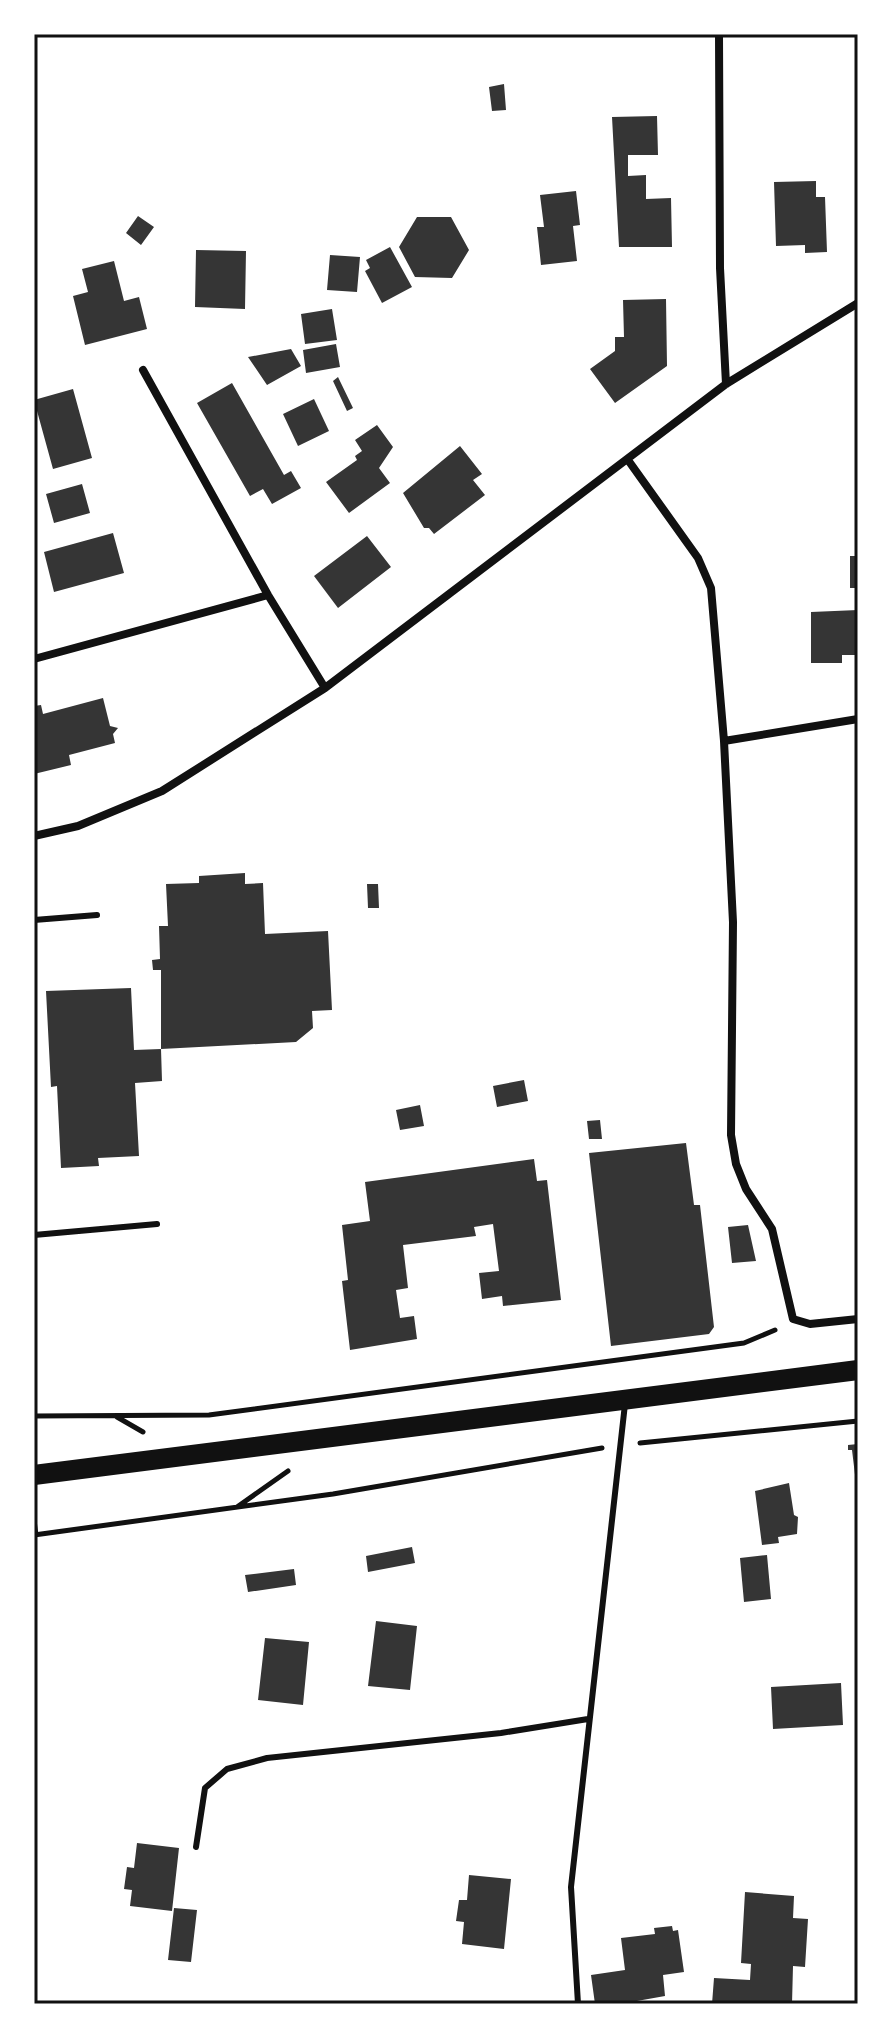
<svg xmlns="http://www.w3.org/2000/svg" width="892" height="2038" font-family="Roboto,sans-serif">
<style>
.building{fill:#353535}
.lines{fill:none;stroke-linecap:round;stroke-linejoin:round}
.path{stroke:#111;stroke-width:5}
.service{stroke:#111;stroke-width:6}
.minor{stroke:#111;stroke-width:8}
.primary{stroke:#111;stroke-width:20}
.neatline{fill:none;stroke:#111;stroke-width:3}
</style>
<rect width="100%" height="100%" fill="#fff"/>
<!-- building -->
<path class="building" d="M504,84L506,110L492,111L489,87Z
M657,116L658,155H628V176L646,175V199L671,198L672,247H619L612,117Z
M816,181V197H825L827,252L805,253V245L776,246L774,182Z
M576,191L580,225L573,226L577,261L541,265L537,227H544L540,195Z
M138,216L154,227L141,245L126,233Z
M417,217H451L469,250L452,278L415,277L399,247Z
M390,247L412,287L382,303L365,271L370,268L366,260Z
M196,250L246,251L245,309L195,307Z
M330,255L360,257L357,292L327,290Z
M114,261L124,301L139,297L147,329L85,345L73,296L88,292L82,269Z
M666,299L667,366L615,403L590,369L615,351V337H624L623,300Z
M332,309L337,340L305,344L301,314Z
M336,344L340,367L306,373L303,350Z
M291,349L301,366L267,385L248,357Z
M338,377L353,408L347,411L333,381Z
M232,383L284,475L291,471L301,488L272,504L263,489L250,496L197,403Z
M73,389L92,458L53,469L34,400Z
M314,399L329,431L298,446L283,414Z
M377,425L393,447L379,468L390,483L349,513L326,482L357,460L355,456L362,451L355,440Z
M460,446L482,474L473,480L485,495L434,534L429,528H424L403,493Z
M82,484L90,513L54,523L46,494Z
M113,533L124,573L54,592L44,552Z
M367,536L391,567L338,608L314,576Z
M850,556H858V588H850Z
M858,610V655H842V663H811V612Z
M103,698L110,726L118,728L113,734L115,743L69,755L71,765L34,774V706L41,705L43,714Z
M245,873V884L263,883L265,934L328,931L332,1010L312,1011L313,1028L296,1042L161,1049V970H153L152,960L160,959L159,926H168L166,884L199,883V876Z
M367,884H378L379,908H368Z
M131,988L134,1050L161,1049L162,1081L135,1083L139,1156L98,1158L99,1166L61,1168L57,1086L51,1087L46,991Z
M524,1080L528,1101L497,1107L493,1086Z
M420,1105L424,1126L400,1130L396,1110Z
M600,1120L602,1139H589L587,1121Z
M686,1143L694,1205H700L714,1327L709,1334L611,1346L589,1153Z
M534,1159L537,1181L547,1180L561,1300L503,1306L502,1296L482,1299L479,1273L499,1271L493,1224L474,1227L476,1236L403,1245L408,1288L396,1290L400,1318L414,1316L417,1339L350,1350L342,1281L348,1280L342,1225L370,1221L365,1182Z
M748,1225L756,1261L732,1263L728,1227Z
M858,1444V1483H856L852,1450H848V1445Z
M789,1483L794,1515L798,1517L797,1534L778,1537L779,1543L762,1545L755,1491Z
M412,1547L415,1563L368,1572L366,1556Z
M767,1555L771,1599L744,1602L740,1558Z
M294,1569L296,1585L248,1592L245,1575Z
M376,1621L417,1626L410,1690L368,1686Z
M265,1638L309,1642L303,1705L258,1700Z
M841,1683L843,1725L773,1729L771,1687Z
M137,1843L179,1848L172,1911L130,1906L132,1890L124,1889L127,1867L134,1868Z
M469,1875L511,1879L504,1949L462,1944L464,1922L456,1921L459,1900H467Z
M745,1892L794,1896L793,1918L808,1919L805,1967L793,1966L792,2004H712L714,1978L750,1980L751,1964L741,1963Z
M174,1908L197,1910L191,1962L168,1960Z
M672,1926L673,1931L678,1930L684,1972L663,1975L665,1996L620,2004H595L591,1975L625,1970L621,1938L655,1934L654,1928Z"/>
<g class="lines">
<!-- path -->
<path class="path" d="M34,1416L209,1415L744,1343L775,1330
M117,1417L143,1432
M640,1443L858,1421
M237,1507L288,1471
M34,1520L36,1535
M34,1535L333,1494L602,1448"/>
<!-- service -->
<path class="service" d="M34,920L97,915
M34,1235L157,1224
M196,1847L205,1788L227,1769L267,1758L501,1733L588,1719
M578,2004L571,1887L625,1404"/>
<!-- minor -->
<path class="minor" d="M719,34L720,268L726,384
M143,370L268,595L325,688
M628,460L698,558L711,588L724,741L733,922L731,1135L736,1164L746,1189L772,1229L793,1319L810,1324L858,1319
M34,659L268,595
M724,741L858,719
M34,836L78,826L162,791L325,688L726,384L858,303"/>
<!-- primary -->
<path class="primary" d="M34,1475L858,1370"/>
</g>
<!-- border -->
<rect width="892" height="2038" fill="none" stroke="#ffffff" stroke-width="72"/>
<rect x="36" y="36" width="820" height="1966" class="neatline"/>
</svg>
